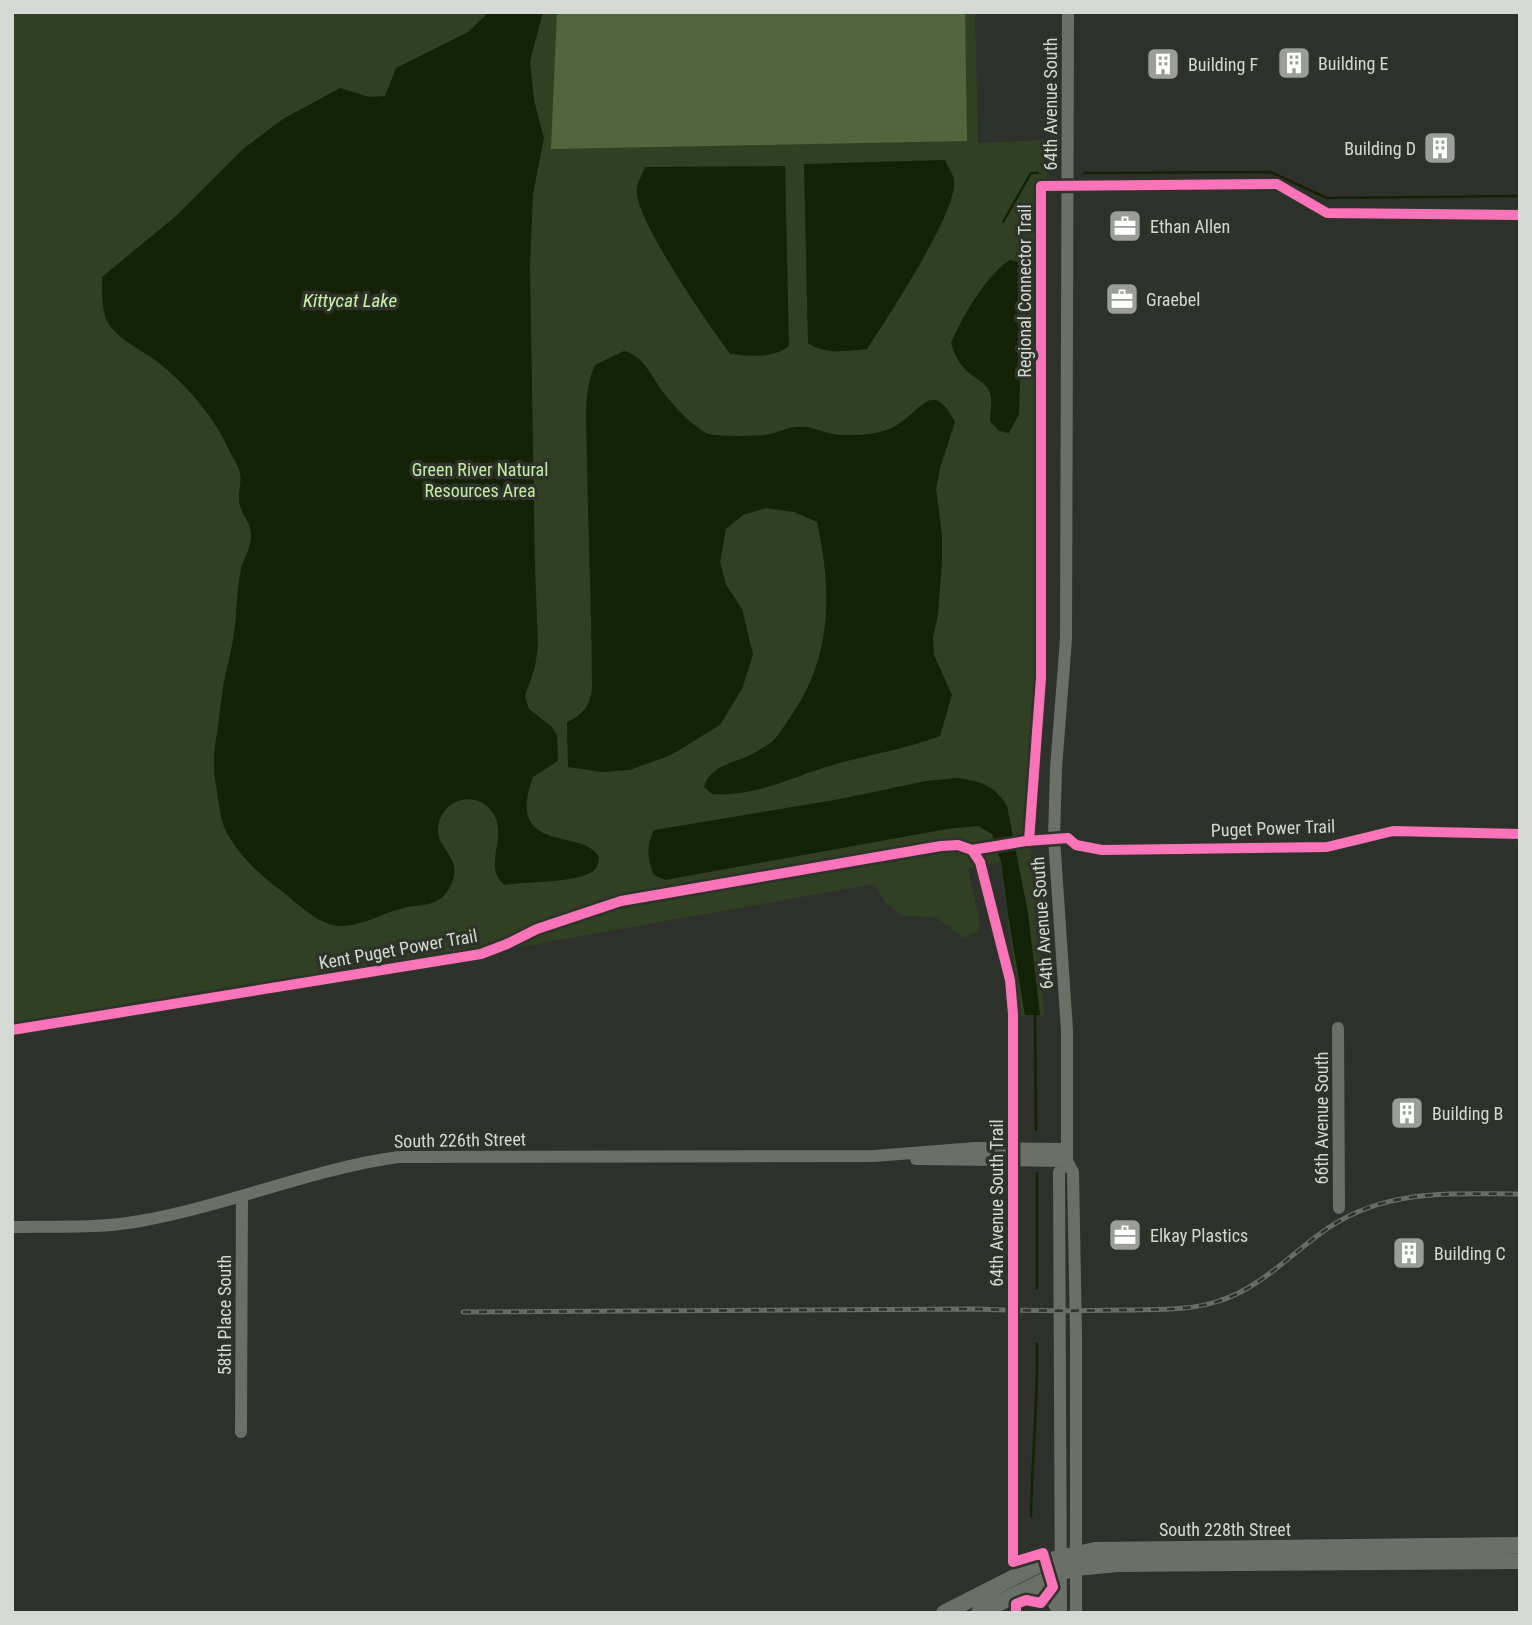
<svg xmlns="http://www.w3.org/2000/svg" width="1532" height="1625" font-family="'Roboto Condensed',sans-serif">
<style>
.green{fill:#314022}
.forest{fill:#51663d}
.water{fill:#132104}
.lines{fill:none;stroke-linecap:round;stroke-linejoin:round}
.stream{stroke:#132104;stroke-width:2.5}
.minor{stroke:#6b6f68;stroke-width:12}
.major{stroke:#6a7067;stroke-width:16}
.rail-casing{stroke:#696c66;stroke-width:5}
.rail{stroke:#2d3329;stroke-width:2.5;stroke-dasharray:8;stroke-linecap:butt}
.cycleway-casing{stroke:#2d3329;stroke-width:15}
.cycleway{stroke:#fb73b8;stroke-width:10}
.labels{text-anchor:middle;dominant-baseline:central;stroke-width:7;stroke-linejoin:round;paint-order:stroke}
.poi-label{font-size:18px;fill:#d5d9d3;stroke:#2d3329;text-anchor:start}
.street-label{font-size:18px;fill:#d5d9d3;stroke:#2d3329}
.park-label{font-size:18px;fill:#c5eda4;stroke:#2d3329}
.water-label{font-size:19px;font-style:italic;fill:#caf2a8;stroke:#2d3329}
</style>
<rect width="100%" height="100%" fill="#2e312b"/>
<!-- green -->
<path class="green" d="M12,12H975L978,143L1047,140L1045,685L1031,857L1044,1015L1021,1016L1000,862L968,868L980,923L977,931L965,938L935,917L903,916L885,902L874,884L12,1037Z"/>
<!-- forest -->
<path class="forest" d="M557,12H965L967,141L551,149Z"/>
<!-- water -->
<path class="water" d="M486,12H543L530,61L534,100L544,138L533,194L530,265L535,566L538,646L535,667L525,696L529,709L551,726L557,735L558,761L533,777C504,856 584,827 599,857C598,861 598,865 596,868C585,884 524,881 505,885C481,869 509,836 493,813C476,788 440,799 438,829C437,846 458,857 454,876C453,883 446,895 440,899C431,906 414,905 403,908C381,914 362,926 339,926C319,925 298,904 283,892C262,877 238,855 226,831C221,821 220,810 218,799C217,788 214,777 214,766C213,753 216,740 218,727C220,709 222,691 226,672C228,662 231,651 233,640C237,618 236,596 240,574C242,560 250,551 251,537C252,522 240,514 239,501C238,492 242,482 240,473C238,464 232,457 228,448C213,415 187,386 159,363C144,351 122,342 110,326C101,313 102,292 102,277L176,216L243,149L283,119L340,88L369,97L385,96L396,68L468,32L485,16Z
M945,160C947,165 953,173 954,180C959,210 886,320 867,349C847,351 824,355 808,343L804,164Z
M785,166L789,346C773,359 749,356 730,354C710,326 633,218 637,188C638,181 643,173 645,167Z
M1010,260L1018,262L1022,271L1023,290L1019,414L1009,433L999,431L990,421C990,414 992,405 991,397C989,386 982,382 973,376C962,369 954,355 951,343C962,317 987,274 1010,260Z
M624,351C644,356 651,376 663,392C674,406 690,424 706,433C714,437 754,436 764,435C775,434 785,428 796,427C813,425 826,435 843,435C858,436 882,434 895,426C923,410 932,378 955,422L940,468L936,489L942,535V561L938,614L933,638L934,655L952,695L940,736C906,749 871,754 836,764C796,775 754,798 712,794L704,787C710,767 729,764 746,757C754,754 762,748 769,744C778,738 783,727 789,719C833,658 832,592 817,522L794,512L766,508L743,515L726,529L720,562L726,585L742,609L753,655L742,689L720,725L671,755L630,770L602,772L568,767L567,722C583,715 590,705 592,689C592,613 588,537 587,461C587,431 582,393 595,365Z
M957,778C979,781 995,785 1007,806L1028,913L1040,1015H1025L1008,915L1001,862L992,834L978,826L947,829L665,880L654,875C647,859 646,847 654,830L840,799L926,781Z"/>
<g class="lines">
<!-- stream -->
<path class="stream" d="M1084,173L1270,172L1327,198L1520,196
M1003,222L1031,173H1038
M1035,1015L1036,1130
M1037,1173V1288
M1031,1516C1032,1459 1038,1401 1037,1344"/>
<!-- minor -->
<path class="minor" d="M1068,12L1066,639L1056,769L1054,838L1067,1030V1161L1073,1172L1076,1334V1613
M1338,1028L1339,1208
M916,1159L1067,1161
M12,1227C55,1226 98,1229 140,1221C226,1206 312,1169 398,1157L874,1156L976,1148L1066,1149
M241,1432L242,1197
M1027,1589L1047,1594L1060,1613
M1061,1613L1059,1172L1067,1161"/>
<!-- major -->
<path class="major" d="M944,1613L1046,1561L1095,1550L1520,1545
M979,1613L1062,1572L1076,1568L1117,1564L1520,1561"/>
<defs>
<path id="rail" d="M463,1312L975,1309C1025,1311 1074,1311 1124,1310C1156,1309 1189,1311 1219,1301C1258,1289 1288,1257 1321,1233C1382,1188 1448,1194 1520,1194"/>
</defs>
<!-- rail casing -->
<use href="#rail" class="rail-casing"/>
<!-- rail -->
<use href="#rail" class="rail"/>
<defs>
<path id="cycleway" d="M1029,841L1041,678V186L1277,184L1327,213L1520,215
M972,850L980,862L1010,980L1013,1014V1562L1043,1553L1053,1587L1041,1603L1026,1600L1016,1604V1613
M12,1030L481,954L507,944L537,929L621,901L941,846L958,845L972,850L1026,841L1068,838L1076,845L1102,850L1327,847L1393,831L1520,834"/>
</defs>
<!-- cycleway casing -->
<use href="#cycleway" class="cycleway-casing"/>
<!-- cycleway -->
<use href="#cycleway" class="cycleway"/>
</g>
<!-- icons -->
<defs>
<symbol id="building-square" viewBox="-11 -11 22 22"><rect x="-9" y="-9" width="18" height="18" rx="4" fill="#9b9e98" stroke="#2d3329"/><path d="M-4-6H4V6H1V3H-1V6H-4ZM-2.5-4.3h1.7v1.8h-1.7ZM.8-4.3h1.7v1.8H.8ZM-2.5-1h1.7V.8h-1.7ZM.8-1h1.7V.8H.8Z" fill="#fff"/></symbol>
<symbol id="office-square" viewBox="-11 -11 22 22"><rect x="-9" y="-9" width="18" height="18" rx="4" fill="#9b9e98" stroke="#2d3329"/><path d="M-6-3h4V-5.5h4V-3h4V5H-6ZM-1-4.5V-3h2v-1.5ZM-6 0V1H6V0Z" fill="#fff"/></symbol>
</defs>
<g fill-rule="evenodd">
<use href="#building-square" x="1275" y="44" width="38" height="38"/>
<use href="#building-square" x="1144" y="45" width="38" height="38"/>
<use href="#building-square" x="1421" y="129" width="38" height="38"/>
<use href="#office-square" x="1106" y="207" width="38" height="38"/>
<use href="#office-square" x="1103" y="280" width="38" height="38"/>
<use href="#building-square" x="1388" y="1094" width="38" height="38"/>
<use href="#office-square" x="1106" y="1216" width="38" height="38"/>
<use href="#building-square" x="1390" y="1234" width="38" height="38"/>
</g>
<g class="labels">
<!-- poi labels -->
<g class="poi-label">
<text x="1318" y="63">Building E</text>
<text x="1188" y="64">Building F</text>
<text x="1416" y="148" text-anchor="end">Building D</text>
<text x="1150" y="226">Ethan Allen</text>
<text x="1146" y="299">Graebel</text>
<text x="1432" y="1113">Building B</text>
<text x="1150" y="1235">Elkay Plastics</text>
<text x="1434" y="1253">Building C</text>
</g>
<!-- street labels -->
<g class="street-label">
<text transform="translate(1050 104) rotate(-90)">64th Avenue South</text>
<text transform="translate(1024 291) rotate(-90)">Regional Connector Trail</text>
<text transform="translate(1273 828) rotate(-2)">Puget Power Trail</text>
<text transform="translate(1042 923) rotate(-94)">64th Avenue South</text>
<text transform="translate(398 949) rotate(-10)">Kent Puget Power Trail</text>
<text transform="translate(1321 1118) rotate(-90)">66th Avenue South</text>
<text transform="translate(460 1140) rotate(-1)">South 226th Street</text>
<text transform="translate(996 1203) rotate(-90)">64th Avenue South Trail</text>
<text transform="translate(224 1315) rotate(-90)">58th Place South</text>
<text x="1225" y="1529">South 228th Street</text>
</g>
<!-- park labels -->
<g class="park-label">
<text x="480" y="469">Green River Natural<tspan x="480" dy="21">Resources Area</tspan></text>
</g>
<!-- water labels -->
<g class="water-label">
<text x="350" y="300">Kittycat Lake</text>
</g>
</g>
<!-- border -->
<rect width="1532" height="1625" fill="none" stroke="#d5d9d3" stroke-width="28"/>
</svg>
